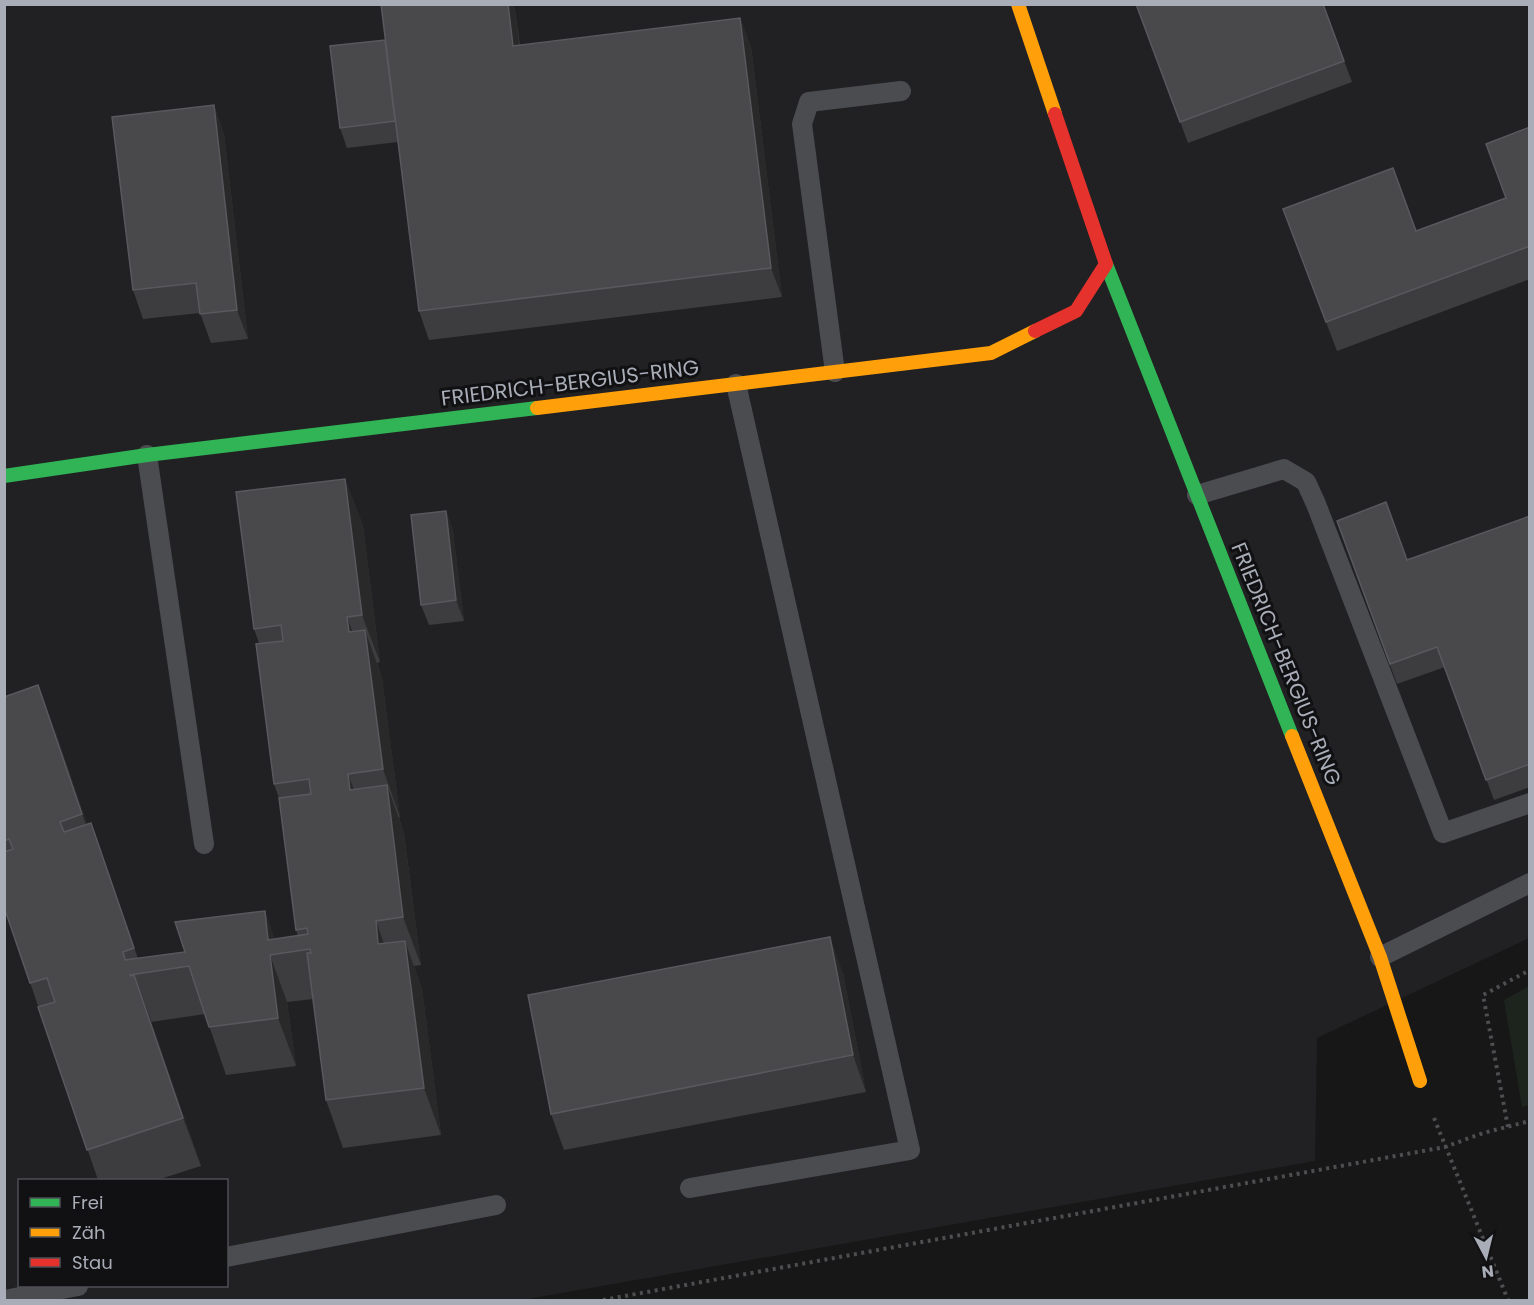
<svg xmlns="http://www.w3.org/2000/svg" width="1534" height="1305" viewBox="0 0 1534 1305" font-family="Poppins,sans-serif">
  <rect width="100%" height="100%" fill="#171717"/>
  <path fill="#212123" fill-rule="evenodd" d="M 5,5 L 1529,5 L 1529,938 L 1317,1038 L 1315,1161 L 522,1300 L 5,1300 ZM 20,1180 L 226,1180 L 226,1286 L 20,1286 Z"/>
  <path fill="#1d241e" d="M 1529,986 L 1529,1105 L 1522,1107 L 1504,1000 Z"/>
  <g fill="none" stroke-linecap="round" stroke-linejoin="round">
    <path stroke="#4d4e52" stroke-width="4" stroke-dasharray="3 4.5" stroke-linecap="butt" d="M 1434,1118 L 1508,1300
      M 1508,1127 L 1483,995 L 1530,970
      M 603,1300 L 1445,1147 L 1483,1133 L 1530,1121"/>
    <path stroke="#4b4c50" stroke-width="20" d="M 835,372 L 802,124 L 809,102 L 901,91
      M 147,455 L 204,844
      M 1197,495 L 1284,469 L 1306,482 L 1316,504 L 1443,833 L 1530,803
      M 1380,957 L 1530,883
      M 690,1188 L 910,1150 L 736,384
      M 226,1257 L 496,1205
      M 4,1300 L 78,1286"/>
    <path stroke="#30b455" stroke-width="14" d="M 1106,264 L 1292,736
      M 4,476 L 147,455 L 537,408"/>
    <path stroke="#ff9f0a" stroke-width="14" d="M 1018,4 L 1055,114
      M 537,408 L 991,353 L 1035,331
      M 1292,736 L 1380,957 L 1420,1081"/>
    <path stroke="#e5322d" stroke-width="14" d="M 1035,331 L 1076,311 L 1106,264 L 1055,114"/>
  </g>
  <path fill="#3d3d3f" d="M 381,4 L 513,4 L 515,10 L 520,45 L 740,18 L 751,47 L 782,297 L 429,340 L 419,311 L 398,142 L 347,148 L 340,128 L 385,40 Z
    M 1136,4 L 1323,4 L 1352,82 L 1188,143 Z
    M 214,105 L 224,134 L 248,339 L 211,343 L 200,313 L 143,319 L 133,290 Z
    M 1530,127 L 1530,279 L 1337,351 L 1294,238 L 1416,231 L 1506,198 Z
    M 345,479 L 363,526 L 380,662 L 377,663 L 382,678 L 400,817 L 399,818 L 404,833 L 421,965 L 414,966 L 422,989 L 441,1135 L 343,1148 L 326,1100 L 313,999 L 287,1002 L 296,1066 L 226,1075 L 205,1014 L 151,1022 L 201,1166 L 157,1180 L 98,1180 L 4,907 L 4,697 L 56,733 L 87,824 L 108,871 L 138,958 L 298,936 L 296,930 L 279,798 L 274,784 L 259,643 L 254,629 Z
    M 446,511 L 453,531 L 464,621 L 429,625 L 421,605 Z
    M 1530,516 L 1530,787 L 1494,800 L 1445,667 L 1397,684 L 1337,521 L 1407,560 Z
    M 843,973 L 866,1092 L 564,1150 L 551,1114 Z"/>
  <path fill="#29292a" d="M 508,4 L 513,4 L 515,10 L 523,75 L 513,46 Z
    M 740,18 L 751,47 L 782,297 L 771,268 Z
    M 214,105 L 224,134 L 248,339 L 237,310 Z
    M 345,479 L 363,526 L 380,662 L 362,615 Z
    M 446,511 L 453,531 L 464,621 L 456,600 Z
    M 347,617 L 365,665 L 349,632 Z
    M 365,630 L 382,678 L 400,817 L 383,769 Z
    M 38,685 L 56,733 L 100,862 L 82,814 Z
    M 348,774 L 366,822 L 350,790 Z
    M 387,785 L 404,833 L 421,965 L 403,917 Z
    M 91,823 L 108,871 L 143,973 L 134,948 Z
    M 265,911 L 280,953 L 268,940 Z
    M 376,921 L 393,969 L 378,944 Z
    M 830,937 L 843,973 L 866,1092 L 853,1055 Z
    M 405,941 L 422,989 L 441,1135 L 424,1088 Z
    M 270,955 L 287,1002 L 296,1066 L 278,1018 Z
    M 134,975 L 152,1023 L 201,1166 L 183,1118 Z"/>
  <path fill="#49494c" stroke="#58595d" stroke-width="1.5" d="M 381,4 L 508,4 L 513,46 L 740,18 L 771,268 L 419,311 Z
    M 1136,4 L 1323,4 L 1344,61 L 1180,122 Z
    M 385,40 L 395,121 L 340,128 L 330,46 Z
    M 214,105 L 237,310 L 200,314 L 196,283 L 133,290 L 112,117 Z
    M 1530,127 L 1530,246 L 1326,322 L 1283,209 L 1393,168 L 1416,231 L 1506,198 L 1486,144 Z
    M 345,479 L 362,615 L 347,617 L 349,632 L 365,630 L 383,769 L 348,774 L 350,790 L 387,785 L 403,917 L 376,921 L 378,944 L 405,941 L 424,1088 L 326,1100 L 307,953 L 311,953 L 310,949 L 270,955 L 278,1018 L 209,1027 L 189,966 L 130,975 L 131,976 L 134,975 L 183,1118 L 87,1150 L 38,1007 L 55,1002 L 47,978 L 30,983 L 4,907 L 4,852 L 13,849 L 9,839 L 4,841 L 4,697 L 38,685 L 82,814 L 60,822 L 64,832 L 91,823 L 134,948 L 123,952 L 125,960 L 185,952 L 175,922 L 265,911 L 268,940 L 308,934 L 307,928 L 296,930 L 279,798 L 311,794 L 309,779 L 274,784 L 256,644 L 283,641 L 281,625 L 254,629 L 236,492 Z
    M 1386,502 L 1407,560 L 1530,516 L 1530,764 L 1486,780 L 1437,647 L 1390,664 L 1337,521 Z
    M 446,511 L 456,600 L 421,605 L 411,515 Z
    M 830,937 L 853,1055 L 551,1114 L 528,995 Z"/>
  <g text-anchor="middle" stroke-width="6" stroke-linejoin="round" paint-order="stroke">
    <g font-size="21" fill="#a8adb8" stroke="#111113">
      <text transform="translate(570 383) rotate(-7)" y="7">FRIEDRICH-BERGIUS-RING</text>
      <text transform="translate(1286 664) rotate(68)" y="7">FRIEDRICH-BERGIUS-RING</text>
    </g>
  </g>
  <rect width="1534" height="1305" fill="none" stroke="#a8adb8" stroke-width="12"/>
  <rect x="18" y="1179" width="210" height="108" fill="#111113" stroke="#4d4f55" stroke-width="1.5"/>
  <rect x="30" y="1198" width="30" height="9" fill="#30b455" stroke="#4d4f55" stroke-width="1.5"/>
  <text x="72" y="1209" font-size="18" fill="#a8adb8">Frei</text>
  <rect x="30" y="1228" width="30" height="9" fill="#ff9f0a" stroke="#4d4f55" stroke-width="1.5"/>
  <text x="72" y="1239" font-size="18" fill="#a8adb8">Zäh</text>
  <rect x="30" y="1258" width="30" height="9" fill="#e5322d" stroke="#4d4f55" stroke-width="1.5"/>
  <text x="72" y="1269" font-size="18" fill="#a8adb8">Stau</text>
  <g transform="translate(1486 1257) rotate(173)" stroke="#111113" stroke-width="4.5" paint-order="stroke">
  <path d="M0-4.5L10 22L0 15L-10 22Z" fill="#a8adb8"/>
  <text y="-9" font-size="16" font-weight="bold" text-anchor="middle" fill="#a8adb8">N</text>
  </g>
</svg>
